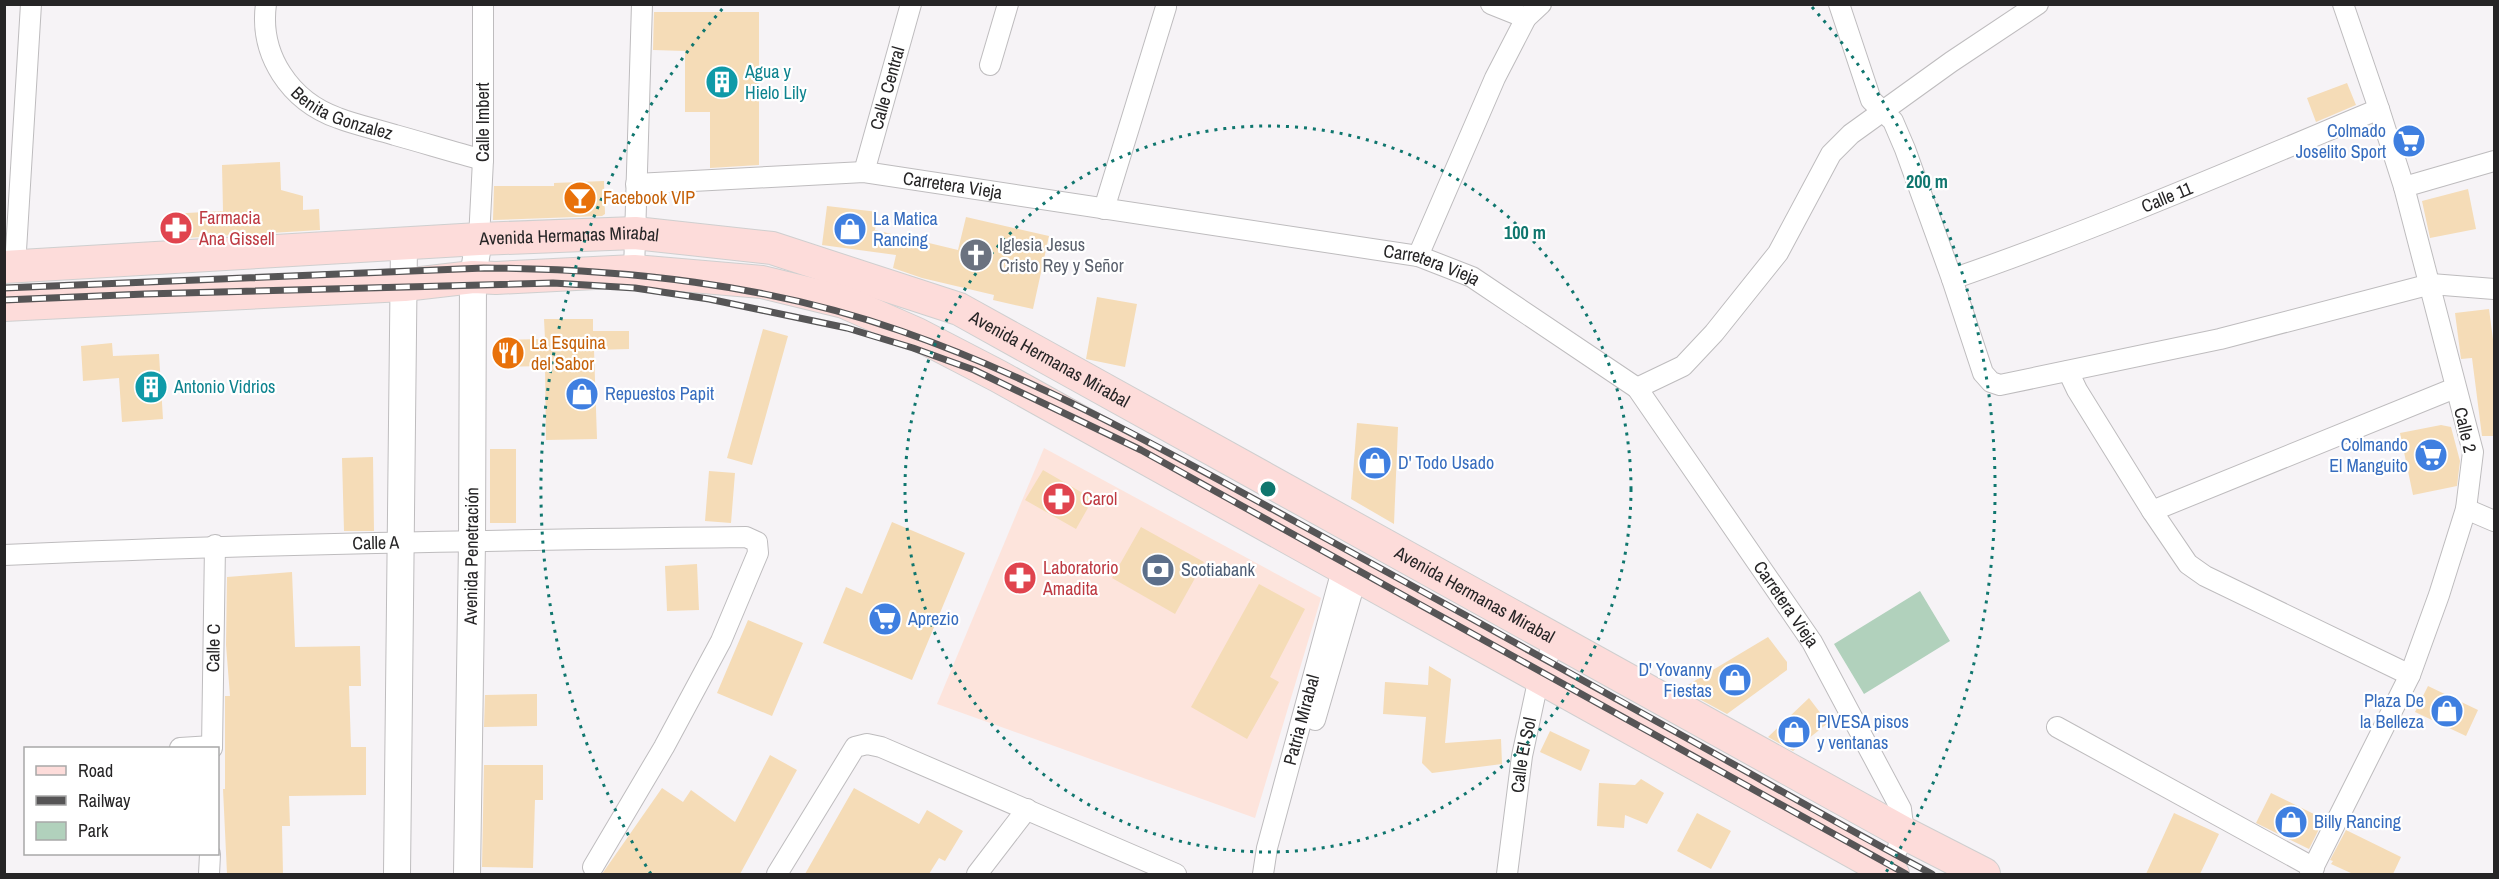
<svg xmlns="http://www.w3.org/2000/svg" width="2499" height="879" viewBox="0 0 2499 879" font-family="'Archivo Narrow',sans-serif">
  <rect width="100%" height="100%" fill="#f6f3f6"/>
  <path fill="#fde4dc" d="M 1044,448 L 1321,598 L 1255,818 L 937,704 Z"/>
  <path fill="#b1d1bc" d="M 1920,591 L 1950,641 L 1864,694 L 1834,644 Z"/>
  <path fill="#f5dcb7" d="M 654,12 L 759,12 L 759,165 L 710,168 L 710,112 L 685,112 L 685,51 L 653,50 Z
    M 2347,83 L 2356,105 L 2316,122 L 2307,98 Z
    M 280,162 L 281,190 L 303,196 L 303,210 L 319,209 L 320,230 L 169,239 L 169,214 L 223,211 L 222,165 Z
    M 604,181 L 605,214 L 602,216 L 493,220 L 494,186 L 554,186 L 554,183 Z
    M 2468,189 L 2476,229 L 2430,238 L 2422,201 Z
    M 827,206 L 878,212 L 875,230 L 958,250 L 966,217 L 1049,236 L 1033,309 L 993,300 L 994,295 L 922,278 L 893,268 L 896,255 L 822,245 Z
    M 1097,297 L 1137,304 L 1125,367 L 1086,359 Z
    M 2489,309 L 2494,347 L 2494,436 L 2482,436 L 2472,358 L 2461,359 L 2455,313 Z
    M 544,319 L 593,319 L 593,331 L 629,331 L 629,349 L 594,350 L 597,439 L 546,440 L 545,366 L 498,367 L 498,340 L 545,339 Z
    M 763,329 L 788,336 L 752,465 L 727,458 Z
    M 112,343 L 113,356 L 159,354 L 163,419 L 122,422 L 119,378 L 83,381 L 81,346 Z
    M 1357,423 L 1398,427 L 1394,524 L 1351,499 Z
    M 2441,425 L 2451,427 L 2460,461 L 2457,486 L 2413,495 L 2400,433 Z
    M 490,449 L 516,449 L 516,523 L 490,523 Z
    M 373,457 L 374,531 L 344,531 L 342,458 Z
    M 1043,470 L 1093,499 L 1076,529 L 1025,500 Z
    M 709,471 L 735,473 L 731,523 L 705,521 Z
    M 892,522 L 965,553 L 912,680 L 823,643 L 846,587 L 862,594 Z
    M 1141,527 L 1204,562 L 1175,614 L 1112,578 Z
    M 697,564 L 699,610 L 667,611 L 665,566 Z
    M 292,572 L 295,647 L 360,646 L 361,686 L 349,686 L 351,747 L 366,747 L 366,795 L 289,796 L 290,826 L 282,826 L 283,874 L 227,874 L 223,789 L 225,789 L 225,696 L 230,696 L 226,645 L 227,577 Z
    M 1259,584 L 1305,609 L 1270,677 L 1279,682 L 1247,739 L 1191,707 Z
    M 748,620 L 803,643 L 772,716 L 717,693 Z
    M 1768,637 L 1787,662 L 1787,670 L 1727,714 L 1681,689 Z
    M 1429,666 L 1451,679 L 1445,743 L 1501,739 L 1502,764 L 1432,773 L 1422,763 L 1426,717 L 1383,714 L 1385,682 L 1428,685 Z
    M 2428,686 L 2478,710 L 2466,736 L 2415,712 Z
    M 537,694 L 537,726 L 484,727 L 485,695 Z
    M 1809,698 L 1828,723 L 1793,751 L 1768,737 Z
    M 1550,731 L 1590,750 L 1581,771 L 1540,752 Z
    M 770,755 L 797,770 L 740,874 L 602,874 L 662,788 L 683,802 L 691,790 L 735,822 Z
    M 484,765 L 543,765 L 543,800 L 535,800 L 533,868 L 482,867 Z
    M 1641,779 L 1664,793 L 1647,824 L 1625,815 L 1624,828 L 1597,826 L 1599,783 L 1635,785 Z
    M 854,788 L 919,824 L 927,810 L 963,831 L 945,861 L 939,858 L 929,874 L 805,874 Z
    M 2271,793 L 2324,819 L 2309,849 L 2256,823 Z
    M 1697,813 L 1731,831 L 1711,869 L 1677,851 Z
    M 2174,813 L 2219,834 L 2200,874 L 2146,874 Z
    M 2346,830 L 2401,857 L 2393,874 L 2353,874 L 2331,864 L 2333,861 L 2330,860 Z"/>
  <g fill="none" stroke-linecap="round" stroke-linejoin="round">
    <defs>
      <g id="minor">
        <path id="s1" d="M 266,4 C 259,55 290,101 338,118 C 356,125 376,129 395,135 C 424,143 453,152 483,160"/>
        <path d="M 1491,4 L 1526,18"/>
        <path d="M 1839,4 L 1871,100 L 1893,121 L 1905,149 L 1952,279 L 1983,373 L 1991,382 L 2000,385 L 2220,339 L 2431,284 L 2494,289"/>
        <path d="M 990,65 L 1008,4"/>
        <path id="s2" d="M 864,172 L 911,4"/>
        <path id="s3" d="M 636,184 L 864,172 L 1418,256 L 1472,277 L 1637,388 L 1812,642 L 1901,809 L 1904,833 L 1887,874"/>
        <path d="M 2404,187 L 2494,161"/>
        <path d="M 1104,209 L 1166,7"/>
        <path id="s4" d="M 479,239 L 483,160 L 483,4"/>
        <path d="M 1418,256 L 1495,78 L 1526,18 L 1541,4"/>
        <path d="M 15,267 L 31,4"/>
        <path d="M 634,271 L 642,4"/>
        <path id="s5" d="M 1952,279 C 2097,229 2238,168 2379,109"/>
        <path d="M 2068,371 L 2077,390 L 2152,511 L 2188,564 L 2205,576 L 2410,675"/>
        <path d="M 1637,388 L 1683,366 L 1714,333 L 1778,253 L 1831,154 L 1851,134 L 1951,62 L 2038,4"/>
        <path d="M 2466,509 L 2494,521"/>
        <path d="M 2152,511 L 2455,388"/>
        <path id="s6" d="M 4,555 C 252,544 499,540 746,537 L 757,542 L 758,553 L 721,641 L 664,747 L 593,867"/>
        <path d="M 1315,720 L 1357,575"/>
        <path d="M 2057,727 L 2314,868"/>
        <path d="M 180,748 L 212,746"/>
        <path id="s7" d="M 212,748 L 215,545"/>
        <path d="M 209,874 L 210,854"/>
        <path d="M 777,874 L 855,747 L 867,744 L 881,747 L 1176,874"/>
        <path d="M 977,874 L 1027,809"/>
        <path id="s8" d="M 1263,874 L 1267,848 L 1343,566"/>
        <path id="s9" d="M 1507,874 L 1522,756 L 1539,677 L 1556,639"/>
        <path d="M 2310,874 L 2410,675 L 2439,595 L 2466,509 L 2473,452 L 2404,187 L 2379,109 L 2343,4"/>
      </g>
      <g id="tertiary">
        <path d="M 397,874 L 404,243"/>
        <path id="s10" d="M 467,874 L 472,541 L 473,277 L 479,239"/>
      </g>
      <g id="primary">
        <path id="s11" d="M 4,267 L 479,239 L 635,233 L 772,248 L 959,309 L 1904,833 L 1984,874"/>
        <path d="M 4,305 L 404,285 L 473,277 L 496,278 L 634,271 L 762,282 L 844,302 L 917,334 L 998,376 L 1893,874"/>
      </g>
    </defs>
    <use href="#minor" stroke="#bebcbe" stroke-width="22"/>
    <use href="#tertiary" stroke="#bebcbe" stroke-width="28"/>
    <use href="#primary" stroke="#cfcfcf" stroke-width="34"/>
    <use href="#minor" stroke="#fff" stroke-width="20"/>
    <use href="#tertiary" stroke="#fff" stroke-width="26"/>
    <use href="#primary" stroke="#fddcda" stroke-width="32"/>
    <defs>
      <path id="rail" d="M 4,288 L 484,268 C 624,269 767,284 901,331 C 1039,379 1168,452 1296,522 C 1431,596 1567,671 1701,746 C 1778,789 1854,833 1932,874
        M 4,300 L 145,294 L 553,283 L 635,288 L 709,299 L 847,328 L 913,348 L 974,370 L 1141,450 L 1906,874"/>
    </defs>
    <use href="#rail" stroke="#565556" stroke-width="7"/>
    <use href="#rail" stroke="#fff" stroke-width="4.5" stroke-dasharray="14" stroke-linecap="butt"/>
  </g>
  <g fill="none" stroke="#0f766e" stroke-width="3" stroke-dasharray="3 6">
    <circle cx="1268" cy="489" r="363"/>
    <path d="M651 874A727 727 0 0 1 724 7M1812 7A727 727 0 0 1 1885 874"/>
  </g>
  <defs>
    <symbol id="building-disc" viewBox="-11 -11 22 22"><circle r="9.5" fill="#0f9aa8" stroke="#fff"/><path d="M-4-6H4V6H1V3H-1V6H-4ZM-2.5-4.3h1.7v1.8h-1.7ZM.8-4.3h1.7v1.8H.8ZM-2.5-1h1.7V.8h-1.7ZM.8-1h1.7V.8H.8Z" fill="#fff"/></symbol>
    <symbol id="supermarket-disc" viewBox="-11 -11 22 22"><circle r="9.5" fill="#3f7fe0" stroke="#fff"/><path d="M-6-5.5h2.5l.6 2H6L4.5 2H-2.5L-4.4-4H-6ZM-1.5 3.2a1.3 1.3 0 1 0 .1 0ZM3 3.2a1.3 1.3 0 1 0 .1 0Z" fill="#fff"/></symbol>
    <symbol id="bar-disc" viewBox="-11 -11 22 22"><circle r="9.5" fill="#e8710a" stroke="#fff"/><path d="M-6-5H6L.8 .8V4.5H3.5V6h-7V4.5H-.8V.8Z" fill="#fff"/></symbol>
    <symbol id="pharmacy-disc" viewBox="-11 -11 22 22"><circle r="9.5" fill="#e0444e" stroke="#fff"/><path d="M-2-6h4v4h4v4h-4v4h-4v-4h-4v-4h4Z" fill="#fff"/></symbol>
    <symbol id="shop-disc" viewBox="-11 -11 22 22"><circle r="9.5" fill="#3f7fe0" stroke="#fff"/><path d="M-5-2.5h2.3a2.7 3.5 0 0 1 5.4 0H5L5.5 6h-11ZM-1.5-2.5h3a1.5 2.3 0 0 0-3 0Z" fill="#fff"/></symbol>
    <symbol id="church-disc" viewBox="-11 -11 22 22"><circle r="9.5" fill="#6b7280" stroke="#fff"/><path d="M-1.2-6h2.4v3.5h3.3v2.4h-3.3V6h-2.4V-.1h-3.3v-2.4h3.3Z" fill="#fff"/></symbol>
    <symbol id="restaurant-disc" viewBox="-11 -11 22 22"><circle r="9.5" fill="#e8710a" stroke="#fff"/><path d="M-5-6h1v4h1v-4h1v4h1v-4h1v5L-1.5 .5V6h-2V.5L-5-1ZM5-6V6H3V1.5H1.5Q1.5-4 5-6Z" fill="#fff"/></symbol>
    <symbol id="bank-disc" viewBox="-11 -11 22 22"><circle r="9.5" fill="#5c6f8a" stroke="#fff"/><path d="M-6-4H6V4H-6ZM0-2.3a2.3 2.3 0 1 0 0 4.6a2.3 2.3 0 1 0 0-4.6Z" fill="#fff"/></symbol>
  </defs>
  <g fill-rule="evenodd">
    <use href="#building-disc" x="703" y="63" width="38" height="38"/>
    <use href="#supermarket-disc" x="2390" y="122" width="38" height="38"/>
    <use href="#bar-disc" x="561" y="179" width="38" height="38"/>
    <use href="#pharmacy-disc" x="157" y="209" width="38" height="38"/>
    <use href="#shop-disc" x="831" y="210" width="38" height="38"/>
    <use href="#church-disc" x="957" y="236" width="38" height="38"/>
    <use href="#restaurant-disc" x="489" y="334" width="38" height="38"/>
    <use href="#building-disc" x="132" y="368" width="38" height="38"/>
    <use href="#shop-disc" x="563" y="375" width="38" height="38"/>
    <use href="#supermarket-disc" x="2412" y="436" width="38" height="38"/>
    <use href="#shop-disc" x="1356" y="444" width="38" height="38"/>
    <use href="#pharmacy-disc" x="1040" y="480" width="38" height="38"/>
    <use href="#bank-disc" x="1139" y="551" width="38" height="38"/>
    <use href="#pharmacy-disc" x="1001" y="559" width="38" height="38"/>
    <use href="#supermarket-disc" x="866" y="600" width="38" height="38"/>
    <use href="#shop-disc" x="1716" y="661" width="38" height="38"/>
    <use href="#shop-disc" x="2428" y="692" width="38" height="38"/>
    <use href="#shop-disc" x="1775" y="713" width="38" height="38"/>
    <use href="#shop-disc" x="2272" y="803" width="38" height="38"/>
  </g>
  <g text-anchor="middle" stroke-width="4.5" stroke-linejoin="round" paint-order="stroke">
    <g font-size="18" fill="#0d838f" stroke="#fff" text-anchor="start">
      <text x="745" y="78">Agua y<tspan x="745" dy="21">Hielo Lily</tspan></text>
      <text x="174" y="393">Antonio Vidrios</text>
    </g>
    <g font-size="18" fill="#262526" stroke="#fff">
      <text dy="6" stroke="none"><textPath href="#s2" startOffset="87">Calle Central</textPath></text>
      <text dy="6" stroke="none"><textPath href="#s1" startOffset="148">Benita Gonzalez</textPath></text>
      <text dy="6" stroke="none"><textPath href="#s4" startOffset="117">Calle Imbert</textPath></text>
      <text dy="6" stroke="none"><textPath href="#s3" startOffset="318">Carretera Vieja</textPath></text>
      <text dy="6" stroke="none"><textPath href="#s5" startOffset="230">Calle 11</textPath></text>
      <text dy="6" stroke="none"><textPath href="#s11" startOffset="566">Avenida Hermanas Mirabal</textPath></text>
      <text dy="6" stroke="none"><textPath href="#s3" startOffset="804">Carretera Vieja</textPath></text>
      <text dy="6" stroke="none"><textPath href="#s11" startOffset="1070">Avenida Hermanas Mirabal</textPath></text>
      <text transform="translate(2465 430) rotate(77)" y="6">Calle 2</text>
      <text dy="6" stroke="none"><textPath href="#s6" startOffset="372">Calle A</textPath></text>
      <text dy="6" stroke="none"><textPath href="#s10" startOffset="318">Avenida Penetración</textPath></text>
      <text dy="6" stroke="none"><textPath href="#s11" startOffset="1556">Avenida Hermanas Mirabal</textPath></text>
      <text dy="6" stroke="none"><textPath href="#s3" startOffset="1308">Carretera Vieja</textPath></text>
      <text dy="6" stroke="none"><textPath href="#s7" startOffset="100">Calle C</textPath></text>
      <text dy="6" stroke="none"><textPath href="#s8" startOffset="159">Patria Mirabal</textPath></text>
      <text dy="6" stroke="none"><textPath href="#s9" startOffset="120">Calle El Sol</textPath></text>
    </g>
    <g font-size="18" fill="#366cbe" stroke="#fff" text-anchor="start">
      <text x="2386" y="137" text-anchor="end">Colmado<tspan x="2386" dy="21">Joselito Sport</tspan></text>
      <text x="873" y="225">La Matica<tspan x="873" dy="21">Rancing</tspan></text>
      <text x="605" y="400">Repuestos Papit</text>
      <text x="2408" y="451" text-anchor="end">Colmando<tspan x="2408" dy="21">El Manguito</tspan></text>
      <text x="1398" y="469">D' Todo Usado</text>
      <text x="908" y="625">Aprezio</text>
      <text x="1712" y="676" text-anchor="end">D' Yovanny<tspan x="1712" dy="21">Fiestas</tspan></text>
      <text x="2424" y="707" text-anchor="end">Plaza De<tspan x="2424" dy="21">la Belleza</tspan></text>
      <text x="1817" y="728">PIVESA pisos<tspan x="1817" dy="21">y ventanas</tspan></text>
      <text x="2314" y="828">Billy Rancing</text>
    </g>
    <g font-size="18" fill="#c56008" stroke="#fff" text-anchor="start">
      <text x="603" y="204">Facebook VIP</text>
      <text x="531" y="349">La Esquina<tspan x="531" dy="21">del Sabor</tspan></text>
    </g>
    <g font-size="18" fill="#be3a42" stroke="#fff" text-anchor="start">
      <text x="199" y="224">Farmacia<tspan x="199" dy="21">Ana Gissell</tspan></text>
      <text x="1082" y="505">Carol</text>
      <text x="1043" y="574">Laboratorio<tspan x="1043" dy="21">Amadita</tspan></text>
    </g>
    <g font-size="18" fill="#5b616d" stroke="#fff" text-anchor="start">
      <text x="999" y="251">Iglesia Jesus<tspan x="999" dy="21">Cristo Rey y Señor</tspan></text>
    </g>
    <g font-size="18" fill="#4e5e75" stroke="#fff" text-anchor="start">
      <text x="1181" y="576">Scotiabank</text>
    </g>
  </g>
  <circle cx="1268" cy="489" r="9" fill="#0f766e" stroke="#fff" stroke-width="3"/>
  <g font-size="18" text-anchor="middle" font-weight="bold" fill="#0f766e" stroke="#fff" stroke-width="4.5" stroke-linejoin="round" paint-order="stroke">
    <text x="1927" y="188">200 m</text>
    <text x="1525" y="239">100 m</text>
  </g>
  <rect width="2499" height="879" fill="none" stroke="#262526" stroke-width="12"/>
  <rect x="24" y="747" width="195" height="108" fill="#ffffff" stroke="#a8a8a8" stroke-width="1.5"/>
  <rect x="36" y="766" width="30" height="9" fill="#fddcda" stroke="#a8a8a8" stroke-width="1.5"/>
  <text x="78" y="777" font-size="18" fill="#262526">Road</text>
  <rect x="36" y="796" width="30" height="9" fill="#565556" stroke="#a8a8a8" stroke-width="1.5"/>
  <text x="78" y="807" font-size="18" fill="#262526">Railway</text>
  <rect x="36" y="822" width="30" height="18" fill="#b1d1bc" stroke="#a8a8a8" stroke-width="1.5"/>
  <text x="78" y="837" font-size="18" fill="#262526">Park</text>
</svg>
